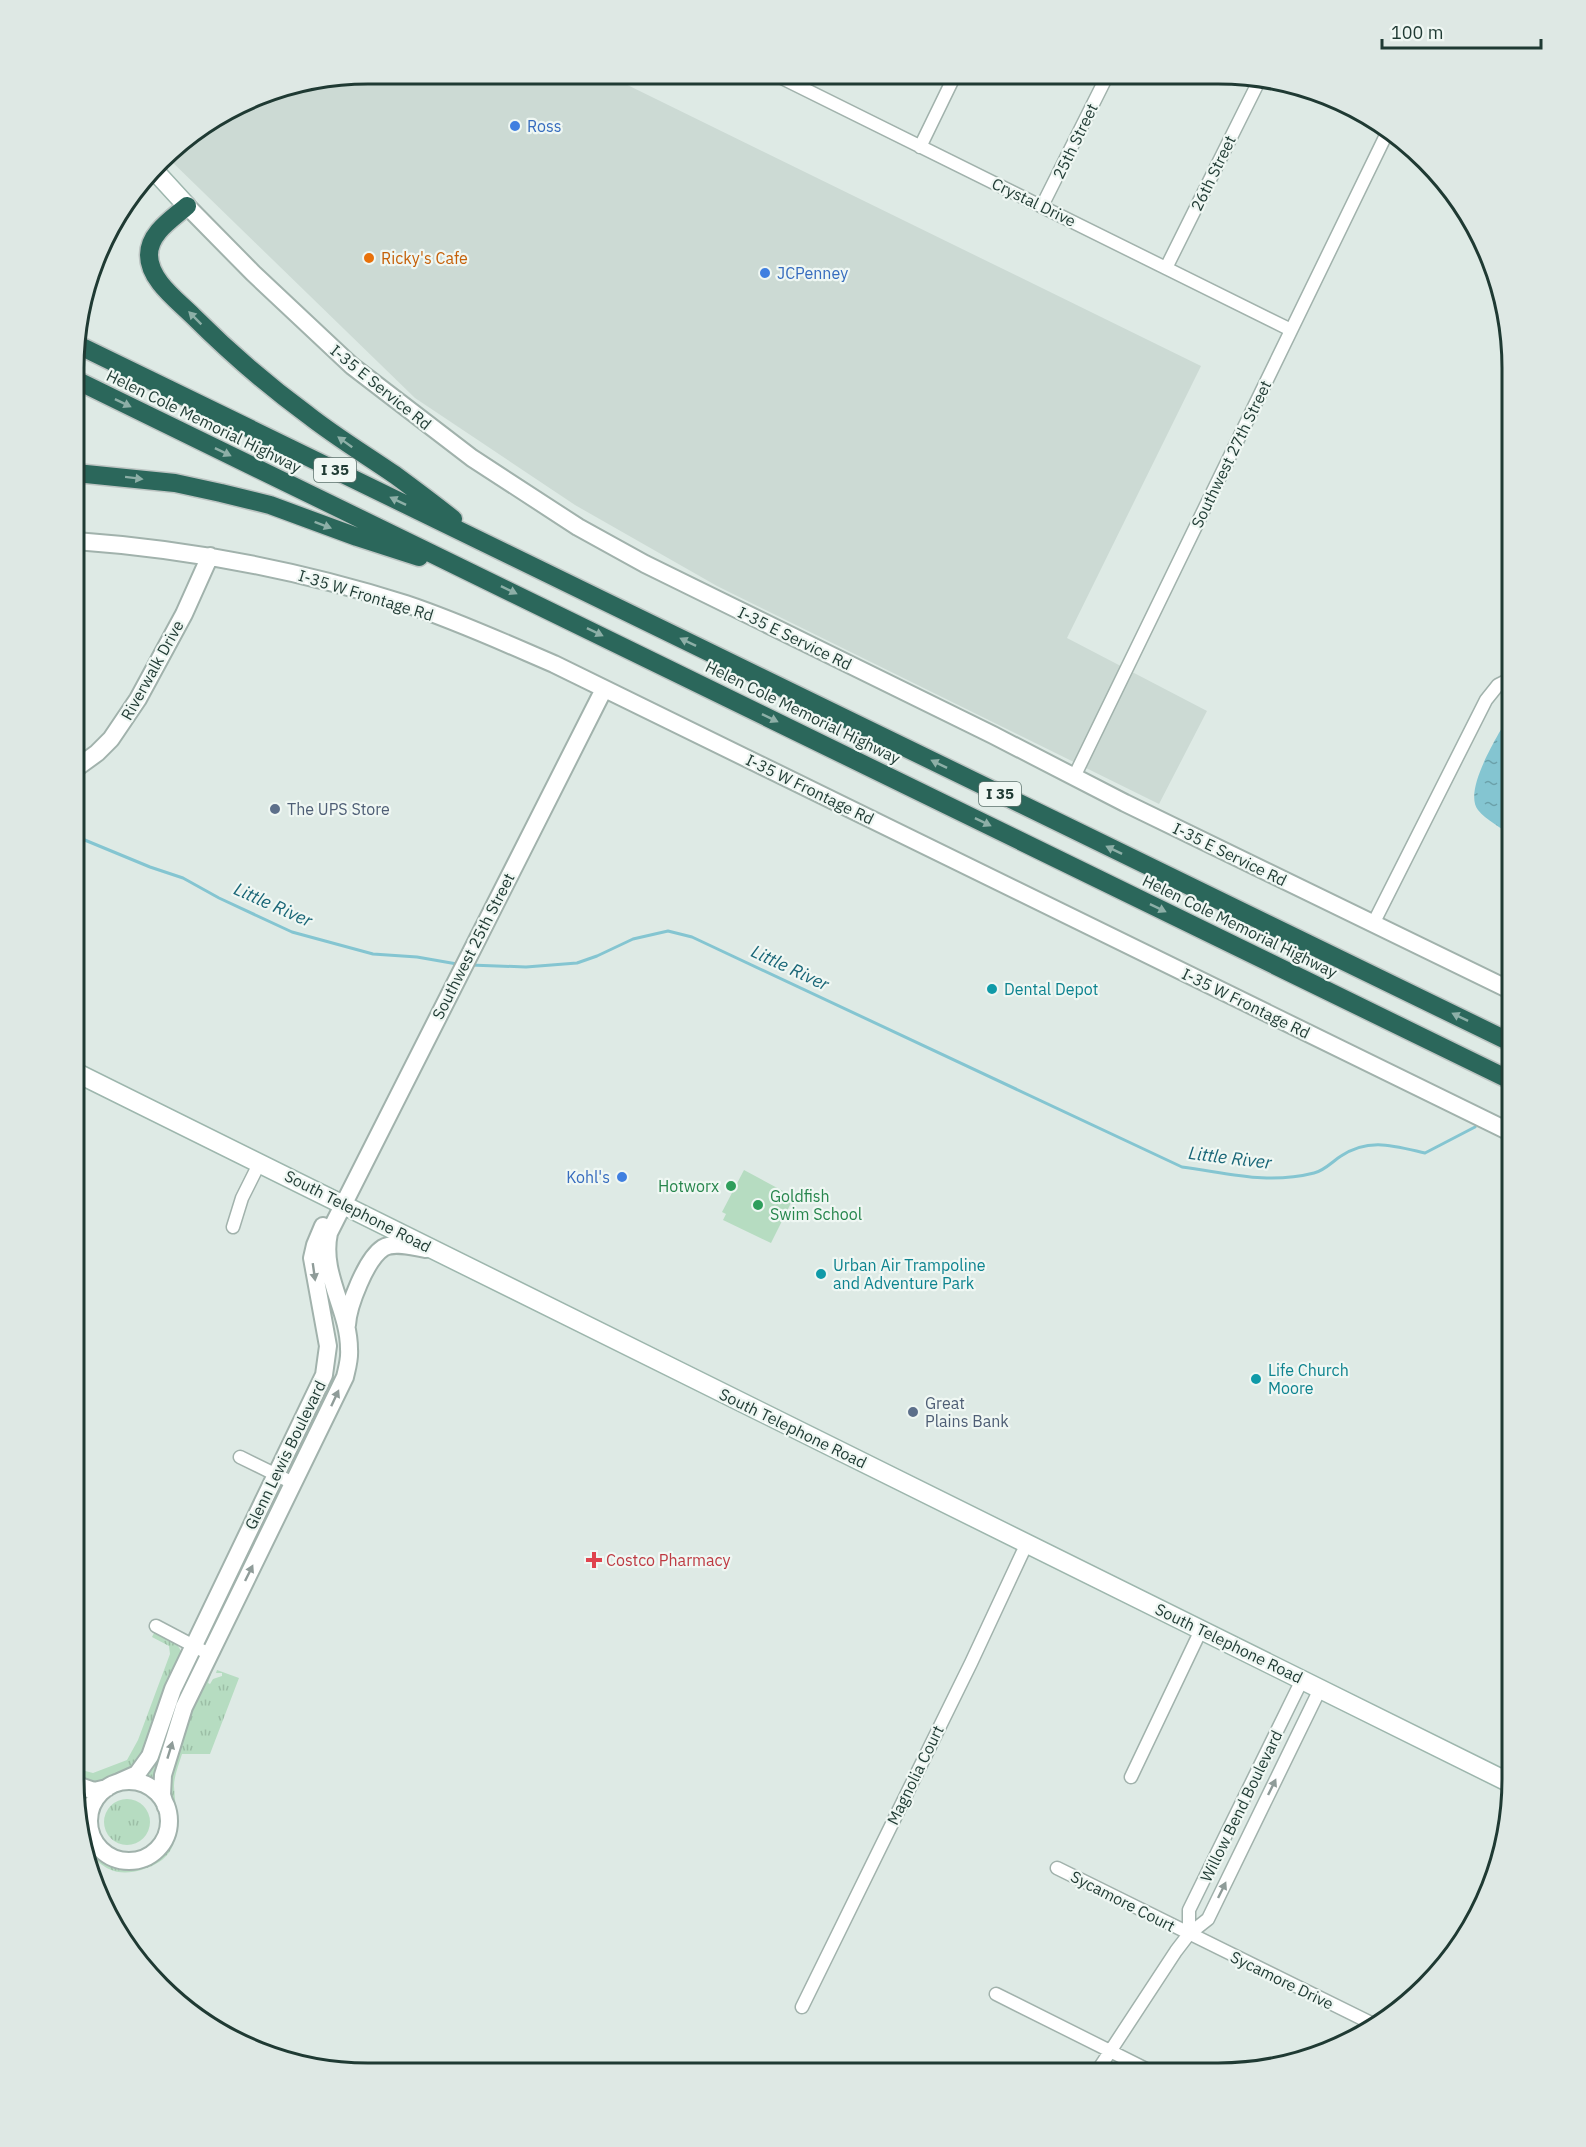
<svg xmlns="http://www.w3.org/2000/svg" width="1586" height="2147" viewBox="0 0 1586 2147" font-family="'IBM Plex Sans',sans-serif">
  <defs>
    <pattern id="grass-tufts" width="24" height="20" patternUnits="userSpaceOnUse" patternTransform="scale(1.5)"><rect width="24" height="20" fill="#b6dcc1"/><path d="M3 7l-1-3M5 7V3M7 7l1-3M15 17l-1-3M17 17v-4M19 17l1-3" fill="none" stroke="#9cbea6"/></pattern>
    <pattern id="water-ripples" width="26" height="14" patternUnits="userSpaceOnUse" patternTransform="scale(1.5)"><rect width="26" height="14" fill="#84c5d1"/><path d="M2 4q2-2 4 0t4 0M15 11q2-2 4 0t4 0" fill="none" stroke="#6ba1aa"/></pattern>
  </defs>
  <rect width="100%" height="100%" fill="#deeae5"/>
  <path fill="#ccdad4" d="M 368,74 L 605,74 L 1201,366 L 1067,638 L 1207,711 L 1159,804 L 717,586 L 575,505 L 415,398 L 166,156 L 174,146 L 273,89 Z"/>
  <path fill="url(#grass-tufts)" d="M 155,1631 C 166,1638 180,1642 182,1655 C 173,1678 149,1753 134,1767 C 115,1785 97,1785 74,1779 L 74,1768 L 93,1773 L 127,1760 L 138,1740 L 170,1654 L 169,1646 L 152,1637 Z
    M 217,1670 L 239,1678 L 210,1754 L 182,1754 C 179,1764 174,1776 174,1786 C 176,1822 187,1857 141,1870 C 132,1873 118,1874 109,1869 C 101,1865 86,1853 82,1844 C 79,1838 80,1828 79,1821 C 87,1831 87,1844 97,1853 C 123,1877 163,1867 171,1830 C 174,1816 164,1803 166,1790 C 167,1781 171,1772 173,1763 C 177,1749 181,1734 185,1719 C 190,1704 199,1688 206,1673 L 211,1674 L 208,1683 L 210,1684 L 213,1679 L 222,1676 L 222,1673 L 216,1673 Z
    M 152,1760 L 161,1763 L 152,1783 L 143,1781 L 143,1779 Z
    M104 1822a23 23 0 1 1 46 0a23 23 0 1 1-46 0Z"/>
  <path fill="#b6dcc1" d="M 744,1170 L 794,1197 L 771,1243 L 723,1220 L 726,1214 L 722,1212 Z"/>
  <path fill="url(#water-ripples)" d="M 1512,711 L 1512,836 C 1502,828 1486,820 1478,810 C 1462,790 1501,730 1512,711 Z"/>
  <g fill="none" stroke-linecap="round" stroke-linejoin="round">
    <path stroke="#84c5d1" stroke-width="3" d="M 75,836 L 150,867 L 183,878 L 219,898 L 292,932 L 373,954 L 417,957 L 457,964
      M 470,965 L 526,967 L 577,963 L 597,956 L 633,939 L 668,931 L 692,937 L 1182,1167 C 1228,1173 1267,1185 1314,1173 C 1324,1171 1333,1161 1341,1156 C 1369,1137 1395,1146 1425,1153 L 1475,1127"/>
    <defs>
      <path id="minor" d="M 776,75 L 1291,330
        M 920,147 L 955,75
        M 1042,206 L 1107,76
        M 1166,268 L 1260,79
        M 1074,777 L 1388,131
        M 1373,924 L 1486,700 L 1498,685 L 1512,678
        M 233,1227 L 242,1198 L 260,1162
        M 240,1457 L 293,1483
        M 156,1626 L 209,1654
        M 1131,1777 L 1201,1630
        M 1057,1868 L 1375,2025
        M 1189,1934 L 1189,1910 L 1302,1680
        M 996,1994 L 1154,2073
        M 802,2007 L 971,1663 L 1027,1543
        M 1096,2073 L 1176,1951 L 1189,1934 L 1208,1919 L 1320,1689"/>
      <path id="tertiary" d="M 187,206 L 253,273 L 352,366 L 472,458 L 578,527 L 645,564 L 993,735 L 1125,803 L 1512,991
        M 76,541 C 188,549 299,570 406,604 C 457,621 505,643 554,664 L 1512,1133
        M 75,769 L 97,753 L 111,739 L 138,699 L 184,614 L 210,556
        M 347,1325 C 348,1306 366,1259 383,1248 C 394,1241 413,1247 426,1249
        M89 1821a40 40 0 1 1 80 0a40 40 0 1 1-80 0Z
        M 119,1782 L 137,1774 L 150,1756 L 173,1689 L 324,1375 L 328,1346 L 312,1258 L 315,1245 L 323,1226
        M 74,1784 L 94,1791 L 107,1788
        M 166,1807 L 162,1795 L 163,1775 L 184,1707 L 345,1377 C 347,1368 350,1359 349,1349 C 349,1309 320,1274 329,1233 L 604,689"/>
      <path id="secondary" d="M 154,170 L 187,206
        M 75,1072 L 1512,1784"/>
      <path id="motorway" d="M 187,206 C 172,219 149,233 149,255 C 149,280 177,300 193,316 C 229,352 267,385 308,415 C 336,437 366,455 395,475 C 414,489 434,504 453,519
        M 76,344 L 1512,1043
        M 76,380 L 1512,1081
        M 76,473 L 175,483 L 221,493 L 270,505 L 357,537 L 419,557"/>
    </defs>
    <use href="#minor" stroke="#a1b2ac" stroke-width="15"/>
    <use href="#tertiary" stroke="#a1b2ac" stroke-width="20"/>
    <use href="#secondary" stroke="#9db6ad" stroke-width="21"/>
    <use href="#motorway" stroke="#bcc4c2" stroke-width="21"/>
    <use href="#minor" stroke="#fff" stroke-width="12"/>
    <use href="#tertiary" stroke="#fff" stroke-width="16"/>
    <use href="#secondary" stroke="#fff" stroke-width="18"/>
    <use href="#motorway" stroke="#2b675b" stroke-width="18"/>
  </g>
  <defs><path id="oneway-solid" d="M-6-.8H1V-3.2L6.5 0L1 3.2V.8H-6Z" transform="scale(1.5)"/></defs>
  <g fill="#8dafa7">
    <use href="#oneway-solid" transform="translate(195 318) rotate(-135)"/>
    <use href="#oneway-solid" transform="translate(123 403) rotate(26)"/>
    <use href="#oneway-solid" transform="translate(345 442) rotate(-144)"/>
    <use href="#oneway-solid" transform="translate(223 452) rotate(26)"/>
    <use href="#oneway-solid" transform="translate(134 478) rotate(7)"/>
    <use href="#oneway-solid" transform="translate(398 501) rotate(-154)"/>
    <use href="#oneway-solid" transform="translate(323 525) rotate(21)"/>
    <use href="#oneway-solid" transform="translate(509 590) rotate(26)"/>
    <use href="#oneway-solid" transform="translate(595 632) rotate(26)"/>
    <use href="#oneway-solid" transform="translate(688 642) rotate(-154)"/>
    <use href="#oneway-solid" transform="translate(770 718) rotate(26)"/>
    <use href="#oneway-solid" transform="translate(939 764) rotate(-154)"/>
    <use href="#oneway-solid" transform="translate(983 822) rotate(26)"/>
    <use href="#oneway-solid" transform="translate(1114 850) rotate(-154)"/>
    <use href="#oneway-solid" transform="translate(1158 908) rotate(26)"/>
    <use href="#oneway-solid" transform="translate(1460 1017) rotate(-154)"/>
  </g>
  <g fill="#8f9c99">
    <use href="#oneway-solid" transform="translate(314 1272) rotate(82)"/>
    <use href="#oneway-solid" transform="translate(335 1398) rotate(-65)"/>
    <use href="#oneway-solid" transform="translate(249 1573) rotate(-64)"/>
    <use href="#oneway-solid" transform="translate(170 1750) rotate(-73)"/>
    <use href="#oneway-solid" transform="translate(1272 1787) rotate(-64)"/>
    <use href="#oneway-solid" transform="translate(1222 1890) rotate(-64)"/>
  </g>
  <g fill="#3f7fe0" stroke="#eff7f3" stroke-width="2">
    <circle cx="515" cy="126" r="6"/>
    <circle cx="765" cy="273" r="6"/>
    <circle cx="622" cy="1177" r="6"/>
  </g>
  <circle fill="#e8710a" stroke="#eff7f3" stroke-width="2" cx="369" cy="258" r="6"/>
  <g fill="#5c6f8a" stroke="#eff7f3" stroke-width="2">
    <circle cx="275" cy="809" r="6"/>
    <circle cx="913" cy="1412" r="6"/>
  </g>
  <g fill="#0f9aa8" stroke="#eff7f3" stroke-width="2">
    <circle cx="992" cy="989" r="6"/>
    <circle cx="821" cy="1274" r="6"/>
    <circle cx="1256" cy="1379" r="6"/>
  </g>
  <g fill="#2e9e5b" stroke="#eff7f3" stroke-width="2">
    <circle cx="731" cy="1186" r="6"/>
    <circle cx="758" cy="1205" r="6"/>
  </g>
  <path fill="#e0444e" stroke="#eff7f3" stroke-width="2" d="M591 1551h6v6h6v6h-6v6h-6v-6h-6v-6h6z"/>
  <g text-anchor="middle" stroke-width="4.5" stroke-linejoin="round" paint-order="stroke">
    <g fill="#eff7f3" stroke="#5d736d" stroke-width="1.5">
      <rect x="314" y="458" width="42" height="24" rx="4.5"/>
      <rect x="979" y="782" width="42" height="24" rx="4.5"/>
    </g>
    <g font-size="15" font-weight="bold" fill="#1f3a33">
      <text x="335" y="475">I 35</text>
      <text x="1000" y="799">I 35</text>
    </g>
    <g font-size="16" fill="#366cbe" stroke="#eff7f3" text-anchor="start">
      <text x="527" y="132">Ross</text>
      <text x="777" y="279">JCPenney</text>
      <text x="610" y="1183" text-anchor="end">Kohl's</text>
    </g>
    <g font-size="16" fill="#1f3a33" stroke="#eff7f3">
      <text transform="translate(1075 141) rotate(-64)" y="6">25th Street</text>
      <text transform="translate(1213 173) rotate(-64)" y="6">26th Street</text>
      <text transform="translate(1034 202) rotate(26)" y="6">Crystal Drive</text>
      <text transform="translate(381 387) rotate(39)" y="6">I-35 E Service Rd</text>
      <text transform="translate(204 421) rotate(26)" y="6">Helen Cole Memorial Highway</text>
      <text transform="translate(1231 454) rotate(-64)" y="6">Southwest 27th Street</text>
      <text transform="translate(366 595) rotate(17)" y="6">I-35 W Frontage Rd</text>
      <text transform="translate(795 638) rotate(26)" y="6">I-35 E Service Rd</text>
      <text transform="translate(152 670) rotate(-61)" y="6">Riverwalk Drive</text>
      <text transform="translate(803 712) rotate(26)" y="6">Helen Cole Memorial Highway</text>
      <text transform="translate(810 789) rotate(26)" y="6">I-35 W Frontage Rd</text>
      <text transform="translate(1230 854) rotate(26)" y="6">I-35 E Service Rd</text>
      <text transform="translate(1240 926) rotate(26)" y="6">Helen Cole Memorial Highway</text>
      <text transform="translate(473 946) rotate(-63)" y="6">Southwest 25th Street</text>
      <text transform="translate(1246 1003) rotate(26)" y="6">I-35 W Frontage Rd</text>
      <text transform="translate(358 1211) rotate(27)" y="6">South Telephone Road</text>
      <text transform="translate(793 1428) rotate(26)" y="6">South Telephone Road</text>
      <text transform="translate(285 1455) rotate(-64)" y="6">Glenn Lewis Boulevard</text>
      <text transform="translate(1229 1643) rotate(26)" y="6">South Telephone Road</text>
      <text transform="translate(915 1775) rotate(-64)" y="6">Magnolia Court</text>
      <text transform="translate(1241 1806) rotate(-64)" y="6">Willow Bend Boulevard</text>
      <text transform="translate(1123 1901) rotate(27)" y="6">Sycamore Court</text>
      <text transform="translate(1282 1980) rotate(26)" y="6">Sycamore Drive</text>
    </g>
    <g font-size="16" fill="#c56008" stroke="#eff7f3" text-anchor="start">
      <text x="381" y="264">Ricky's Cafe</text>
    </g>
    <g font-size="16" fill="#4e5e75" stroke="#eff7f3" text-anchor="start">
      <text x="287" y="815">The UPS Store</text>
      <text x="925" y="1409">Great<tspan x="925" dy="18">Plains Bank</tspan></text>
    </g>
    <g font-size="16" fill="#0d838f" stroke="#eff7f3" text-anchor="start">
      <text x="1004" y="995">Dental Depot</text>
      <text x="833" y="1271">Urban Air Trampoline<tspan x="833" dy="18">and Adventure Park</tspan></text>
      <text x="1268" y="1376">Life Church<tspan x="1268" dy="18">Moore</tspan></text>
    </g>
    <g font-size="16" fill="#27864d" stroke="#eff7f3" text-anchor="end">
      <text x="719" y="1192">Hotworx</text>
      <text x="770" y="1202" text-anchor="start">Goldfish<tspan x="770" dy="18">Swim School</tspan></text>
    </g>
    <g font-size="16" fill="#be3a42" stroke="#eff7f3" text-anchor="start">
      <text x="606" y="1566">Costco Pharmacy</text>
    </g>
    <g font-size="18" font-style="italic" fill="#196677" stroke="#eff7f3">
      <text transform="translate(273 905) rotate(24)" y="6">Little River</text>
      <text transform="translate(790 968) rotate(25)" y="6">Little River</text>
      <text transform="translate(1230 1158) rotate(7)" y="6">Little River</text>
    </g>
  </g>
  <path d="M0 0H1586V2147H0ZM368 84H1218A284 284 0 0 1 1502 368V1779A284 284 0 0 1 1218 2063H368A284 284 0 0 1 84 1779V368A284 284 0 0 1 368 84Z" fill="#dee8e4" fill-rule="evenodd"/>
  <path fill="none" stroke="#1f3a33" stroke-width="3" d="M368 84H1218A284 284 0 0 1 1502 368V1779A284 284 0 0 1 1218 2063H368A284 284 0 0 1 84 1779V368A284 284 0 0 1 368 84Z"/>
  <path d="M1382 39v9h159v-9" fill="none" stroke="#1f3a33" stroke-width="3"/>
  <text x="1391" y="39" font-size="18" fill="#1f3a33" stroke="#eff7f3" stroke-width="4.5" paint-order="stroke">100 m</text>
</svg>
